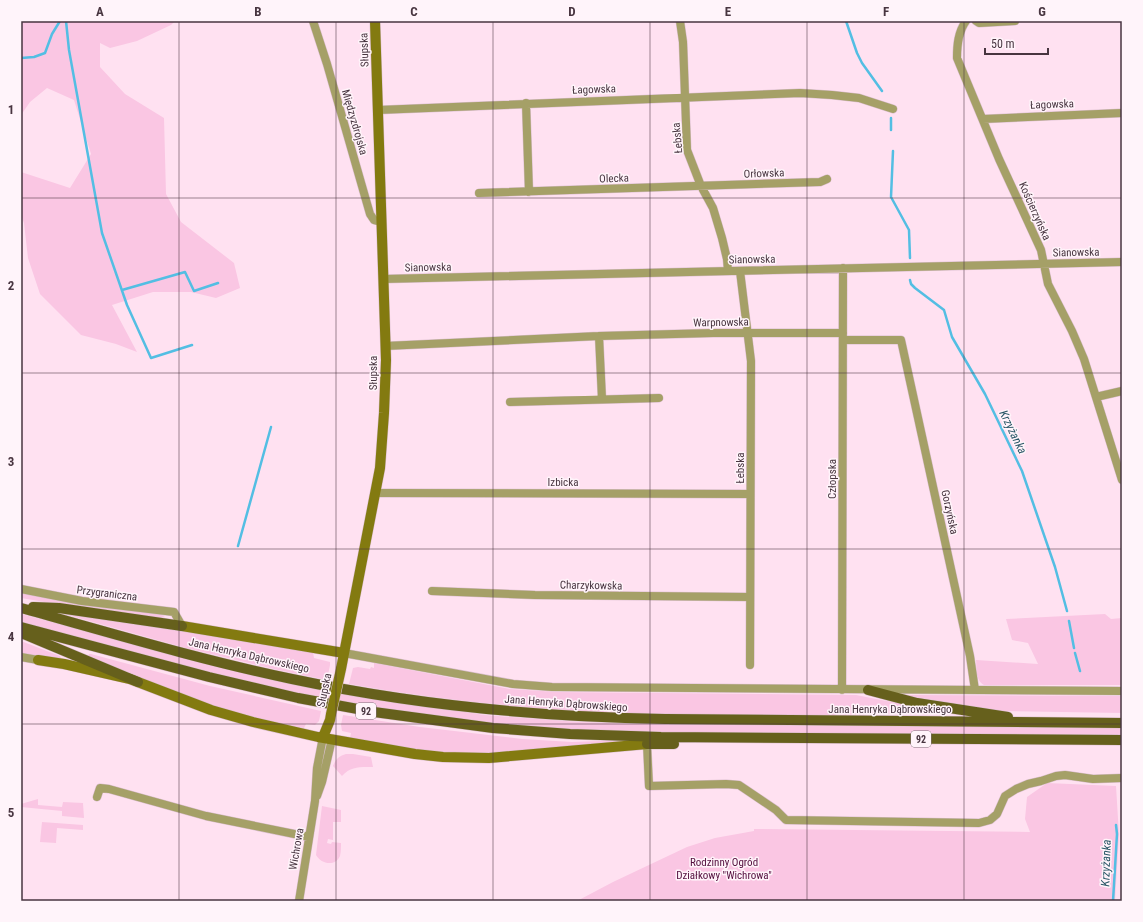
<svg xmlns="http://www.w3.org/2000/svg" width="1143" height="922" viewBox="0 0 1143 922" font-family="'Roboto Condensed',sans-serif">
  <rect width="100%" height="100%" fill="#ffe1f1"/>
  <path fill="#fac6e3" d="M 21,21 L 175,21 L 171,25 L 137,41 L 110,48 L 100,43 L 100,67 L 125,94 L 164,118 L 166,194 L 181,222 L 234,263 L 240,288 L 216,298 L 191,292 L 153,292 L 112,305 L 137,352 L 116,344 L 81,335 L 40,294 L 28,258 L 24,223 L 21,215 L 21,172 L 70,188 L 91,154 L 74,100 L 47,88 L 30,102 L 21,115 Z
    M 21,592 L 59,601 L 157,614 L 165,616 L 159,619 L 62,605 L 21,598 Z
    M 57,612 L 114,620 L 118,622 L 205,634 L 313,652 L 314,658 L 330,662 L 330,665 L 327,680 L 278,670 L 186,648 Z
    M 21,614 L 145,647 L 364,697 L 485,715 L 578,722 L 634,724 L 1122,728 L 1122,735 L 661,732 L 581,730 L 492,723 L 402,711 L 314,697 L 239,680 L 21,622 Z
    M 1105,614 L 1111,619 L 1122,618 L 1122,685 L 984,685 C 975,680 977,669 976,660 L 1038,664 L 1028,643 L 1012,640 L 1006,619 Z
    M 21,641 L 60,656 L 62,661 L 21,654 Z
    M 89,654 L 91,654 L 210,686 L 321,711 L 319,721 L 315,725 L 306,724 L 304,728 L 264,720 L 186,698 L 88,656 Z
    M 374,663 L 510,689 L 558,692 L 856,695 L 912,706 L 929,711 L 927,712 C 734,720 540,718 349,684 L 353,668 L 358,667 L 370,669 L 371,667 L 374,668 Z
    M 904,695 L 1122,696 L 1122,713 L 998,711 Z
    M 343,715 L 420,727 L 522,739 L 572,742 L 601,741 L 624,741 L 500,754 L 436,753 L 350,738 L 351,733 L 342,731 L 341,725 Z
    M 346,754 L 353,754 L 371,757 L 373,767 C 360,767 351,766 342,776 L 333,766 C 336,759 339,756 346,754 Z
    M 1047,783 L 1116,786 L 1119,835 L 1115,901 L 577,901 L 613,882 L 687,847 L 715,838 L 754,831 L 754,829 L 1030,832 L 1025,819 L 1027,797 Z
    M 38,799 L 38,805 L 62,807 L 63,802 L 83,803 L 84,818 L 62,816 L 62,811 L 21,807 L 21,804 Z
    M 322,806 L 341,810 L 341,822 L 333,822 L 333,840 L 328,839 L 327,843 L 331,844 L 332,842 L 341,843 C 341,847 341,852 340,856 C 335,867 321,864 316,855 Z
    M 42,822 L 83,825 L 83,830 L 57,828 L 56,843 L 40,842 Z"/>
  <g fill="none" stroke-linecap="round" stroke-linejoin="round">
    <path stroke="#53bee3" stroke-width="2.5" d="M 66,21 L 69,50 L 102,233 L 127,305 L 151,358 L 192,345
      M 846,21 L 857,53 L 862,63 L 882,91
      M 21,58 L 34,57 L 45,53 L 52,34 L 60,21
      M 891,118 L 891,130
      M 893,151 L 891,197 L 909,230 L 910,258
      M 910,280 L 911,284 L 915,288 L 944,310 L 952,337 L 985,394 L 1022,471 L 1055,567 L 1067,611
      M 122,290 L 185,272 L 194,291 L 218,283
      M 238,546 L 271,427
      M 1069,621 L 1074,648
      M 1075,653 L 1080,671
      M 1113,901 L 1117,834 L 1116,825"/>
    <defs>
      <path id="street" d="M 313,21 L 327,64 L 370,214 L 374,220 L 382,222
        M 680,21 L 683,42 L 687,150 L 701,186 L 713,208 L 722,238 L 727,259 L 728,271
        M 966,21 C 958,32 957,45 957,58 L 999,159 L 1041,250 L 1048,284 L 1072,331 L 1084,359 L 1122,480
        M 976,21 L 979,23 L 1015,21
        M 526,103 L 529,192
        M 378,110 L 800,93 L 832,95 L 859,98 L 893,109
        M 983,119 L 1122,113
        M 479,193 L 820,182 L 827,179
        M 740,271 L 751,361 L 750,665
        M 383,279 L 1122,262
        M 599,336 L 602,399
        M 843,340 L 901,340 L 970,656 L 975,690
        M 385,346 L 599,336 L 713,333 L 843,333
        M 1096,397 L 1122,391
        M 510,402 L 659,398
        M 376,493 L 750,494
        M 21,589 L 82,601 L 174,612 L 182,626
        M 432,591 L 535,595 L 750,597
        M 344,653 L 513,684 L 552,687 L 1122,691
        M 21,657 L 38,660
        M 842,690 L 843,268
        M 647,744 L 649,786 L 726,784 L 739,785 L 776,810 L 786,820 L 979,823 L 990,820 L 997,814 L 1005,796 L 1016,789 L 1028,784 L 1041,781 L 1056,776 L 1065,775 L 1093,779 L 1122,778
        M 317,796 L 322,782 L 332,739
        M 97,797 L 100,788 L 109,789 L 206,816 L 309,837
        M 299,901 L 315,801 L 317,768 L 323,737"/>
      <path id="secondary" d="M 182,626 L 344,653
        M 38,660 L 64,664 L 130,679 L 211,710 L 253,722 L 318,737 L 415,754 L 443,757 L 489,758 L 647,744
        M 341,669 L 380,468 L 384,413 L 386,360 L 375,21
        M 323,737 L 330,720 L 331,714"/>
      <path id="primary" d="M 33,607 L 59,608 L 182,626
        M 21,608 C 111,633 201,660 292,679 C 415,705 539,717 665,719 L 1122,723
        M 21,627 L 209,677 L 298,698 L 374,712 L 493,728 L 570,734 L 661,737 L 1122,740
        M 21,633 L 138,682
        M 868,690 L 917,703 L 1008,717
        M 647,744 L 674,744"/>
    </defs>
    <use href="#street" stroke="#dabfce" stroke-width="9"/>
    <use href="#secondary" stroke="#dabfce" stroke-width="11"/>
    <use href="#primary" stroke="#dabfce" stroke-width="11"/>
    <use href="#street" stroke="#a5a067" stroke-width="8"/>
    <use href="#secondary" stroke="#837a10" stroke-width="10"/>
    <use href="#primary" stroke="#66601c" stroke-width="10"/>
    <defs>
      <path id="secondary-bridge" d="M 331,714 L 341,669"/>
    </defs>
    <use href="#secondary-bridge" stroke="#dabfce" stroke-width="11" stroke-linecap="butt"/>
    <use href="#secondary-bridge" stroke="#837a10" stroke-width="10"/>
  </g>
  <path fill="none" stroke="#483540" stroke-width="1" stroke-opacity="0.55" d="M 179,21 L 179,901M 336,21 L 336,901M 493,21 L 493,901M 650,21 L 650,901M 807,21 L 807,901M 964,21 L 964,901M 21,198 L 1122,198M 21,373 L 1122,373M 21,549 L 1122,549M 21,724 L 1122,724"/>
  <g text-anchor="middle" stroke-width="3" stroke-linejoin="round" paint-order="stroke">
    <g fill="#fff4fa" stroke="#7f6e78" stroke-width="1">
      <rect x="356" y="703" width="20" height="16" rx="3"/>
      <rect x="911" y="731" width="20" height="16" rx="3"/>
    </g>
    <g font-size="10" font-weight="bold" fill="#483540">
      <text x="366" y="715">92</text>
      <text x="921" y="743">92</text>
    </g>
    <g font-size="11" fill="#483540" stroke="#fff4fa">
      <text transform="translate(364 50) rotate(-92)" y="4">Słupska</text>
      <text transform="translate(594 89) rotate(-2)" y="4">Łagowska</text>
      <text transform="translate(1052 104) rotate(-2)" y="4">Łagowska</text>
      <text transform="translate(355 122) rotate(74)" y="4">Międzyzdrojska</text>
      <text transform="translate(677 138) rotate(-95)" y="4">Łebska</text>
      <text transform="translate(764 173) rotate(-2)" y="4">Orłowska</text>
      <text transform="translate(614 178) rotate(-2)" y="4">Olecka</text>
      <text transform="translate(1035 211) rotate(66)" y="4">Kościerzyńska</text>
      <text transform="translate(1076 252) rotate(-1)" y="4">Sianowska</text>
      <text transform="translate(752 259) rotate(-1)" y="4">Sianowska</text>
      <text transform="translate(428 267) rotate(-1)" y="4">Sianowska</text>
      <text transform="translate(721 322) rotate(-1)" y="4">Warpnowska</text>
      <text transform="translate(373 373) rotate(-90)" y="4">Słupska</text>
      <text transform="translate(740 468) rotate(-90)" y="4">Łebska</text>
      <text transform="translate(832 479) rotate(-90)" y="4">Człopska</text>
      <text x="563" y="486">Izbicka</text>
      <text transform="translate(950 512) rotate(78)" y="4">Gorzyńska</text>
      <text transform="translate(591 585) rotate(1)" y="4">Charzykowska</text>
      <text transform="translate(107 593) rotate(7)" y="4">Przygraniczna</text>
      <text transform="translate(249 655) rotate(13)" y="4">Jana Henryka Dąbrowskiego</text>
      <text transform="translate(324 690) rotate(-78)" y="4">Słupska</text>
      <text transform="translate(566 703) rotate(4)" y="4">Jana Henryka Dąbrowskiego</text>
      <text x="890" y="713">Jana Henryka Dąbrowskiego</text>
      <text transform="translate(296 849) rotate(-80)" y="4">Wichrowa</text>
    </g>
    <g font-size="11" fill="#530d3d" stroke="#fff4fa">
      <text x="724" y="866">Rodzinny Ogród<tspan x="724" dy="13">Działkowy "Wichrowa"</tspan></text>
    </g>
    <g font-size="12" font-style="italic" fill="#295666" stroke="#fff4fa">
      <text transform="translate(1013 432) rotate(64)" y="4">Krzyżanka</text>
      <text transform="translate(1106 863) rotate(-88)" y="4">Krzyżanka</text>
    </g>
  </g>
  <rect width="1143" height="922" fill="none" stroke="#fff4fa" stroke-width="44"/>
  <path d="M985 48v6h63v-6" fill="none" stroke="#483540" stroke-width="2"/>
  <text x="991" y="48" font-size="12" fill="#483540" stroke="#fff4fa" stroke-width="3" paint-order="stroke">50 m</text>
  <rect x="22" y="22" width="1099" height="878" fill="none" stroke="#483540" stroke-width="1.5"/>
  <g font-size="13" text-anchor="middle" font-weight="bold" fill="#483540">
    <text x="100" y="16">A</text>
    <text x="258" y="16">B</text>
    <text x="414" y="16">C</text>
    <text x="572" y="16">D</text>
    <text x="728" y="16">E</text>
    <text x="886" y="16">F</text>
    <text x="1042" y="16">G</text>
    <text x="11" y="114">1</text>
    <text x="11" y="290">2</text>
    <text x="11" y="466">3</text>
    <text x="11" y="641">4</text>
    <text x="11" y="817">5</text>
  </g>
</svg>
